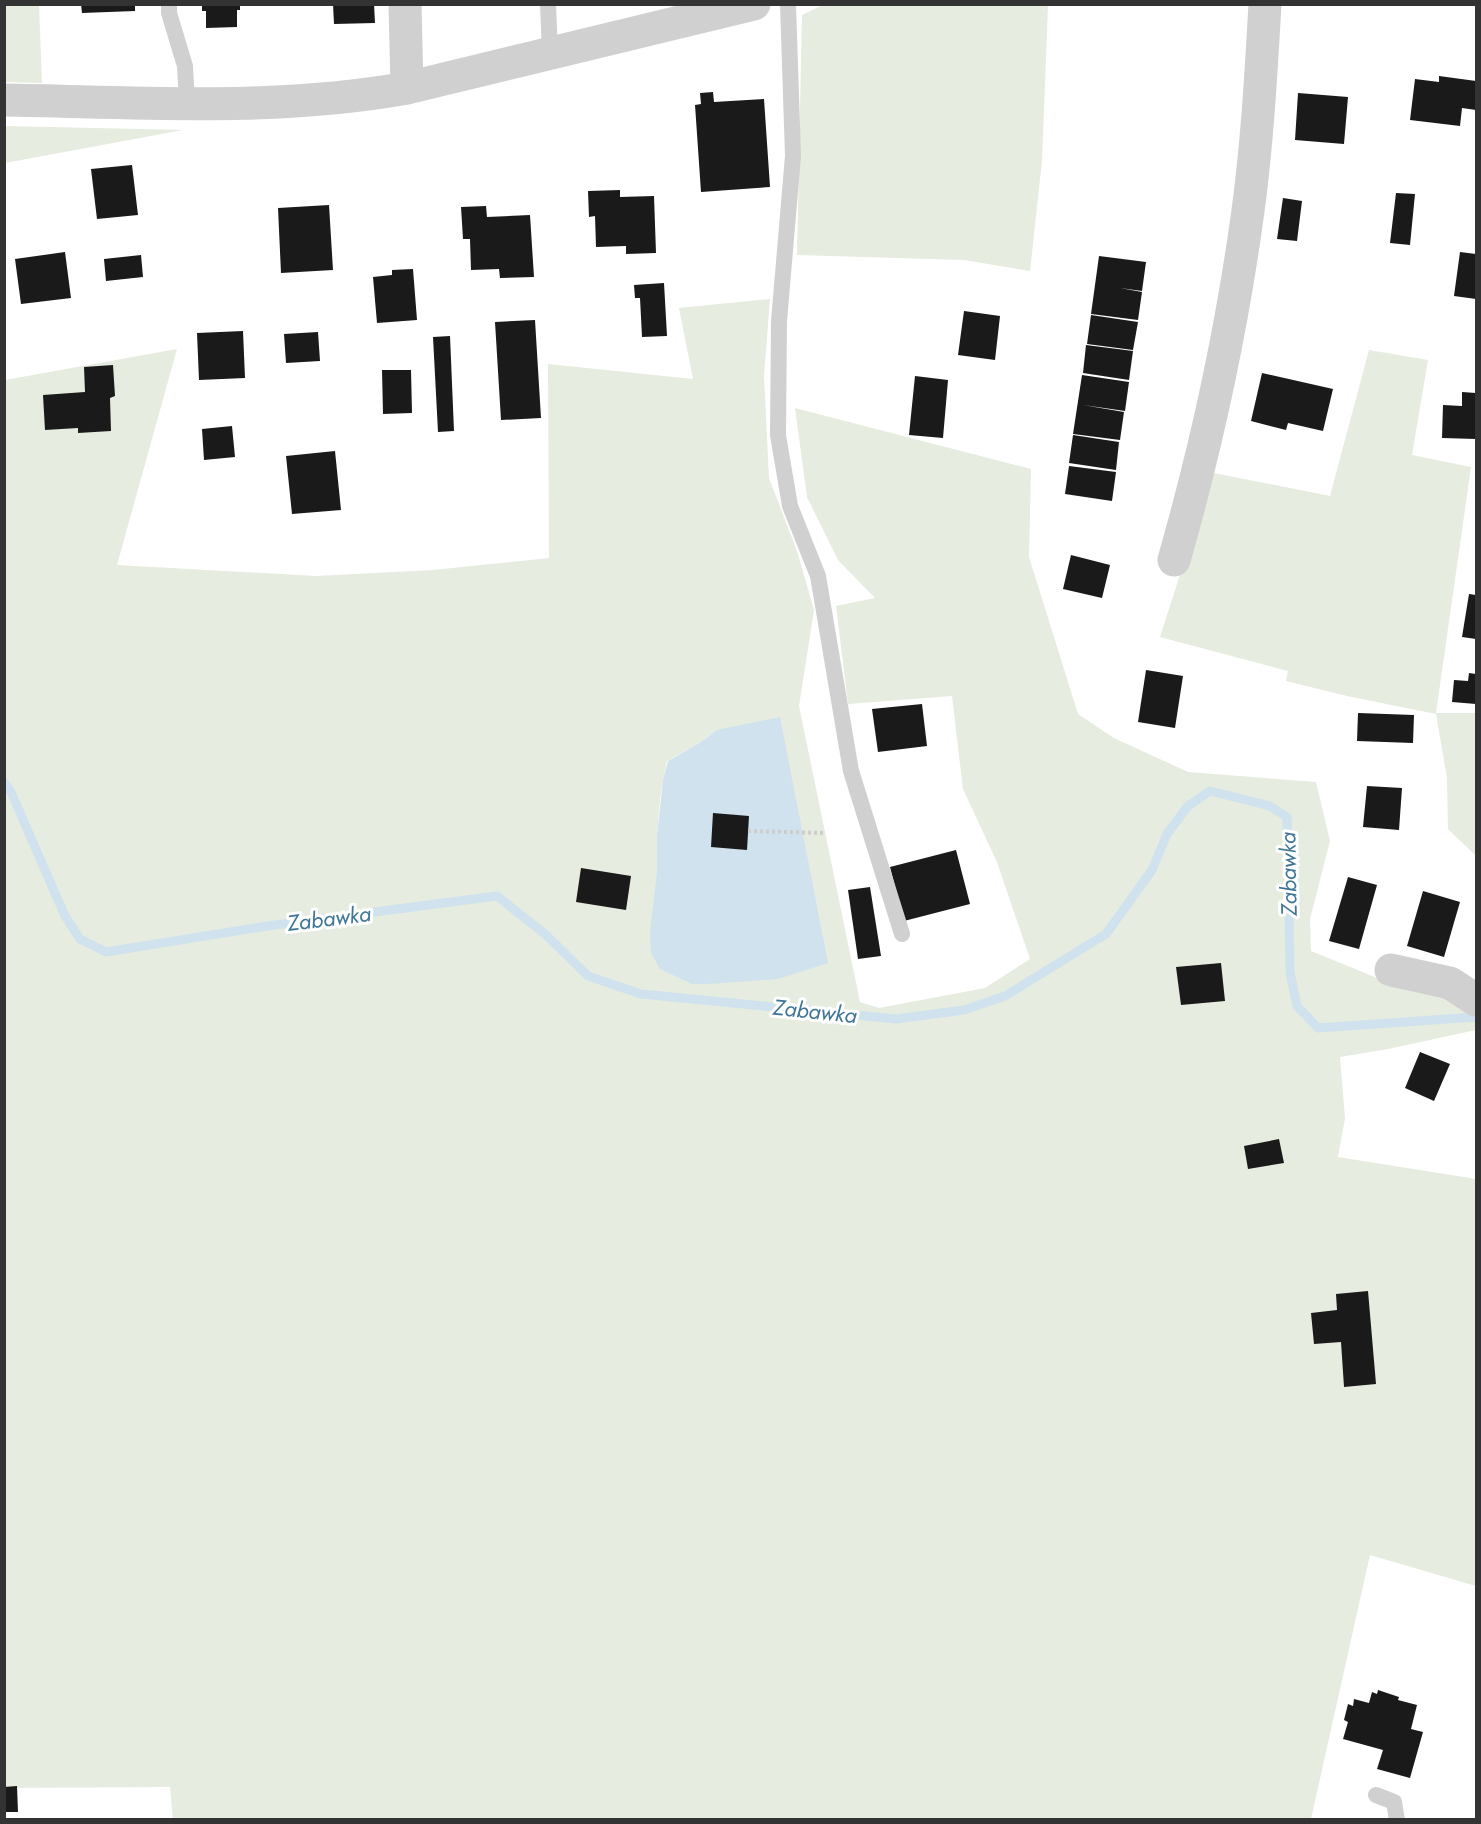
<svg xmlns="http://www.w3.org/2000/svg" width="1481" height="1824" viewBox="0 0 1481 1824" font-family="Jost,sans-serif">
  <rect width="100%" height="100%" fill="#fff"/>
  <path fill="#e6ecdf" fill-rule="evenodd" d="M 5,4 L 39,5 L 42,83 L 5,82 Z
    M 825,4 L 1048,5 L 1042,161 L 1030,271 L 964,260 L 797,255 L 802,15 Z
    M 5,126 L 183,130 L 5,163 Z
    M 770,299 L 764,376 L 769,478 L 797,551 L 814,610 L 799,706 L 860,1002 L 879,1008 L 985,988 L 1030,959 L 997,862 L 963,789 L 952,696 L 848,704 L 836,606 L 875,598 L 838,560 L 807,497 L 795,408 L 1031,469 L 1029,557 L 1078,714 L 1114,738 L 1188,772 L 1316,782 L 1330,841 L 1310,919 L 1311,951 L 1387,982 L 1442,995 L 1476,1015 L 1476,1030 L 1388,1049 L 1340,1057 L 1345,1118 L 1338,1157 L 1476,1179 L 1476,1586 L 1370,1555 L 1311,1819 L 173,1820 L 170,1787 L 5,1788 L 5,380 L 177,349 L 117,565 L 316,576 L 433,570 L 549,558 L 548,364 L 693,379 L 679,308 ZM 717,730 L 657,872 C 657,835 658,797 667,761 L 701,742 Z
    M 1369,350 L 1428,360 L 1412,455 L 1471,467 L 1436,713 L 1476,713 L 1476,856 L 1448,829 L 1447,778 L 1436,714 L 1347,696 L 1286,681 L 1288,671 L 1160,637 L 1187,553 L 1209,472 L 1330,496 Z"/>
  <path fill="#cfe2ee" d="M 780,717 L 828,963 L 778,979 L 708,984 L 692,984 L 660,969 L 651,953 L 650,932 L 657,872 L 657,836 L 663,779 L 668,761 L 701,742 L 717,730 Z"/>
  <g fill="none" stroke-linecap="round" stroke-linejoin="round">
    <path stroke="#cfe2ee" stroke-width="9" d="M 4,782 L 11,792 L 65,916 L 80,939 L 106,952 L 267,926 L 497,896 L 545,934 L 588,976 L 641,994 L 896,1019 L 964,1010 L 1005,996 L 1106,934 L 1152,870 L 1167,834 L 1187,807 L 1210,791 L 1270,806 L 1287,817 L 1290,972 L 1297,1006 L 1318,1028 L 1476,1017"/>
  </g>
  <path fill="#1a1a1a" d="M 81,4 L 135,4 L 135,11 L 82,13 Z
    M 202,4 L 240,4 L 240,10 L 237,10 L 237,27 L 206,28 L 206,11 L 202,11 Z
    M 333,4 L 374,4 L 375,23 L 334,24 Z
    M 1439,76 L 1476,81 L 1476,110 L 1462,108 L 1460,126 L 1410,120 L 1415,79 L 1439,82 Z
    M 713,92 L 714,102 L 764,99 L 770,187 L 701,192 L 695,105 L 701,104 L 700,93 Z
    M 1298,93 L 1348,97 L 1344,144 L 1295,140 Z
    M 132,165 L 138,215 L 97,219 L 91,169 Z
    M 620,190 L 620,197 L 654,196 L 656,253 L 626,254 L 626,246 L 596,247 L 595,216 L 589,217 L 588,191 Z
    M 1396,193 L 1415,194 L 1410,245 L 1390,243 Z
    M 1283,198 L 1302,201 L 1297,241 L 1277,239 Z
    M 329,205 L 333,270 L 281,273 L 278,208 Z
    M 486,206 L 487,217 L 530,215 L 534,277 L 500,278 L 499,269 L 471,270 L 470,239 L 463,239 L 461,207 Z
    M 65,252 L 71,298 L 21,304 L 15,259 Z
    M 1460,252 L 1476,254 L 1476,299 L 1454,296 Z
    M 141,255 L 143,277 L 106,281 L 104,259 Z
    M 1099,256 L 1146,262 L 1142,291 L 1120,288 L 1142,292 L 1138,320 L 1091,314 Z
    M 413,269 L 417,320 L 377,323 L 373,277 L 392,275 L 392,270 Z
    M 664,283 L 667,336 L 642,337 L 640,298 L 635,298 L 634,285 Z
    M 964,311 L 1000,316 L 995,360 L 958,355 Z
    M 1091,315 L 1138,322 L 1133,350 L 1087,344 Z
    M 535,320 L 541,418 L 501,420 L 495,322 Z
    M 243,331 L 245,378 L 199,380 L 197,333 Z
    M 318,332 L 320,361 L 286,363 L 284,334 Z
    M 450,336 L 454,431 L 438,432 L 433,337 Z
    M 1086,345 L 1133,351 L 1129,380 L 1083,373 Z
    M 113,365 L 115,396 L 110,398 L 111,431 L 78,433 L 78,428 L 45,430 L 43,395 L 85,392 L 84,367 Z
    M 382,370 L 411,370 L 412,413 L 383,414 Z
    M 1262,373 L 1333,389 L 1323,431 L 1288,423 L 1286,430 L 1251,421 Z
    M 1082,375 L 1129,382 L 1125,411 L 1083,405 L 1124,412 L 1120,440 L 1073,434 Z
    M 915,376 L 948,380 L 943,438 L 909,435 Z
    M 1462,392 L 1476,393 L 1476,439 L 1442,438 L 1443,405 L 1462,406 Z
    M 232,426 L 235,457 L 204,460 L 202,429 Z
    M 1073,435 L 1119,442 L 1116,470 L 1069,463 Z
    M 335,451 L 341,510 L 292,514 L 286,456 Z
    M 1069,466 L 1116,472 L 1112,501 L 1065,494 Z
    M 1071,555 L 1110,565 L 1102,598 L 1063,589 Z
    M 1469,594 L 1476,595 L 1476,639 L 1462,637 Z
    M 1146,670 L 1183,676 L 1175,728 L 1138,722 Z
    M 1469,673 L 1476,674 L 1476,704 L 1452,702 L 1454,680 L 1468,681 Z
    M 922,704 L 927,746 L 878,752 L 872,709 Z
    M 1358,713 L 1414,715 L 1413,743 L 1357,741 Z
    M 1367,786 L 1402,788 L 1399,830 L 1363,827 Z
    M 713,813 L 749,816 L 747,850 L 711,847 Z
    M 956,850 L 970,904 L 904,921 L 890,867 Z
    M 581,868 L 631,876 L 626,910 L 576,902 Z
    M 1348,877 L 1377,885 L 1359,949 L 1329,941 Z
    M 870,887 L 881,956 L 858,959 L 848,890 Z
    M 1423,891 L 1460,902 L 1444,957 L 1407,946 Z
    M 1221,963 L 1225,1001 L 1181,1005 L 1176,967 Z
    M 1420,1052 L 1450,1064 L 1434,1101 L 1405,1088 Z
    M 1279,1139 L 1284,1163 L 1248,1169 L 1244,1146 Z
    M 1368,1291 L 1376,1384 L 1344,1387 L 1341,1342 L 1314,1344 L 1311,1313 L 1337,1310 L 1336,1294 Z
    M 1378,1690 L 1399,1697 L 1398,1700 L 1417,1705 L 1411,1729 L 1423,1732 L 1410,1778 L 1377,1769 L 1383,1750 L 1343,1739 L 1348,1722 L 1344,1720 L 1348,1704 L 1353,1706 L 1354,1699 L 1369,1703 L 1372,1692 L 1377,1694 Z
    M 17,1786 L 18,1812 L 4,1812 L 4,1787 Z"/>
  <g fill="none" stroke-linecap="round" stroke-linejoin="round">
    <path stroke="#cdcdcd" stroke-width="4" stroke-dasharray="3 3" stroke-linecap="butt" d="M 748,831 L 825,833"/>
    <path stroke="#d0d0d0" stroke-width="16" d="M 169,4 L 169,13 L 185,66 L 187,103
      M 548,4 L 550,54
      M 788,4 L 793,156 L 779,321 L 778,435 L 790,506 L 818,576 L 851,771 L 902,934
      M 1376,1795 L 1394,1802 L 1397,1820"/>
    <path stroke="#d0d0d0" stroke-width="33" d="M 405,4 L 407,88
      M 1174,560 C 1206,448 1231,333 1247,218 C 1257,147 1261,75 1265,4
      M 1391,970 L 1450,983 L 1476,1000"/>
    <path stroke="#d0d0d0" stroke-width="33" d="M 4,100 C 138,102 274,112 407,88 L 754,4"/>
  </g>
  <g text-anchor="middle" stroke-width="6" stroke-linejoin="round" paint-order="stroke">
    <g font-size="22" font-style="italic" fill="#3f7597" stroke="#fff">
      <text transform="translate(1288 874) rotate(-91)" y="8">Zabawka</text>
      <text transform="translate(329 918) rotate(-7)" y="8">Zabawka</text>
      <text transform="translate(815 1011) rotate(6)" y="8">Zabawka</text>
    </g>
  </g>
  <rect width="1481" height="1824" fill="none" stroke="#333333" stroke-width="12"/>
</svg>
